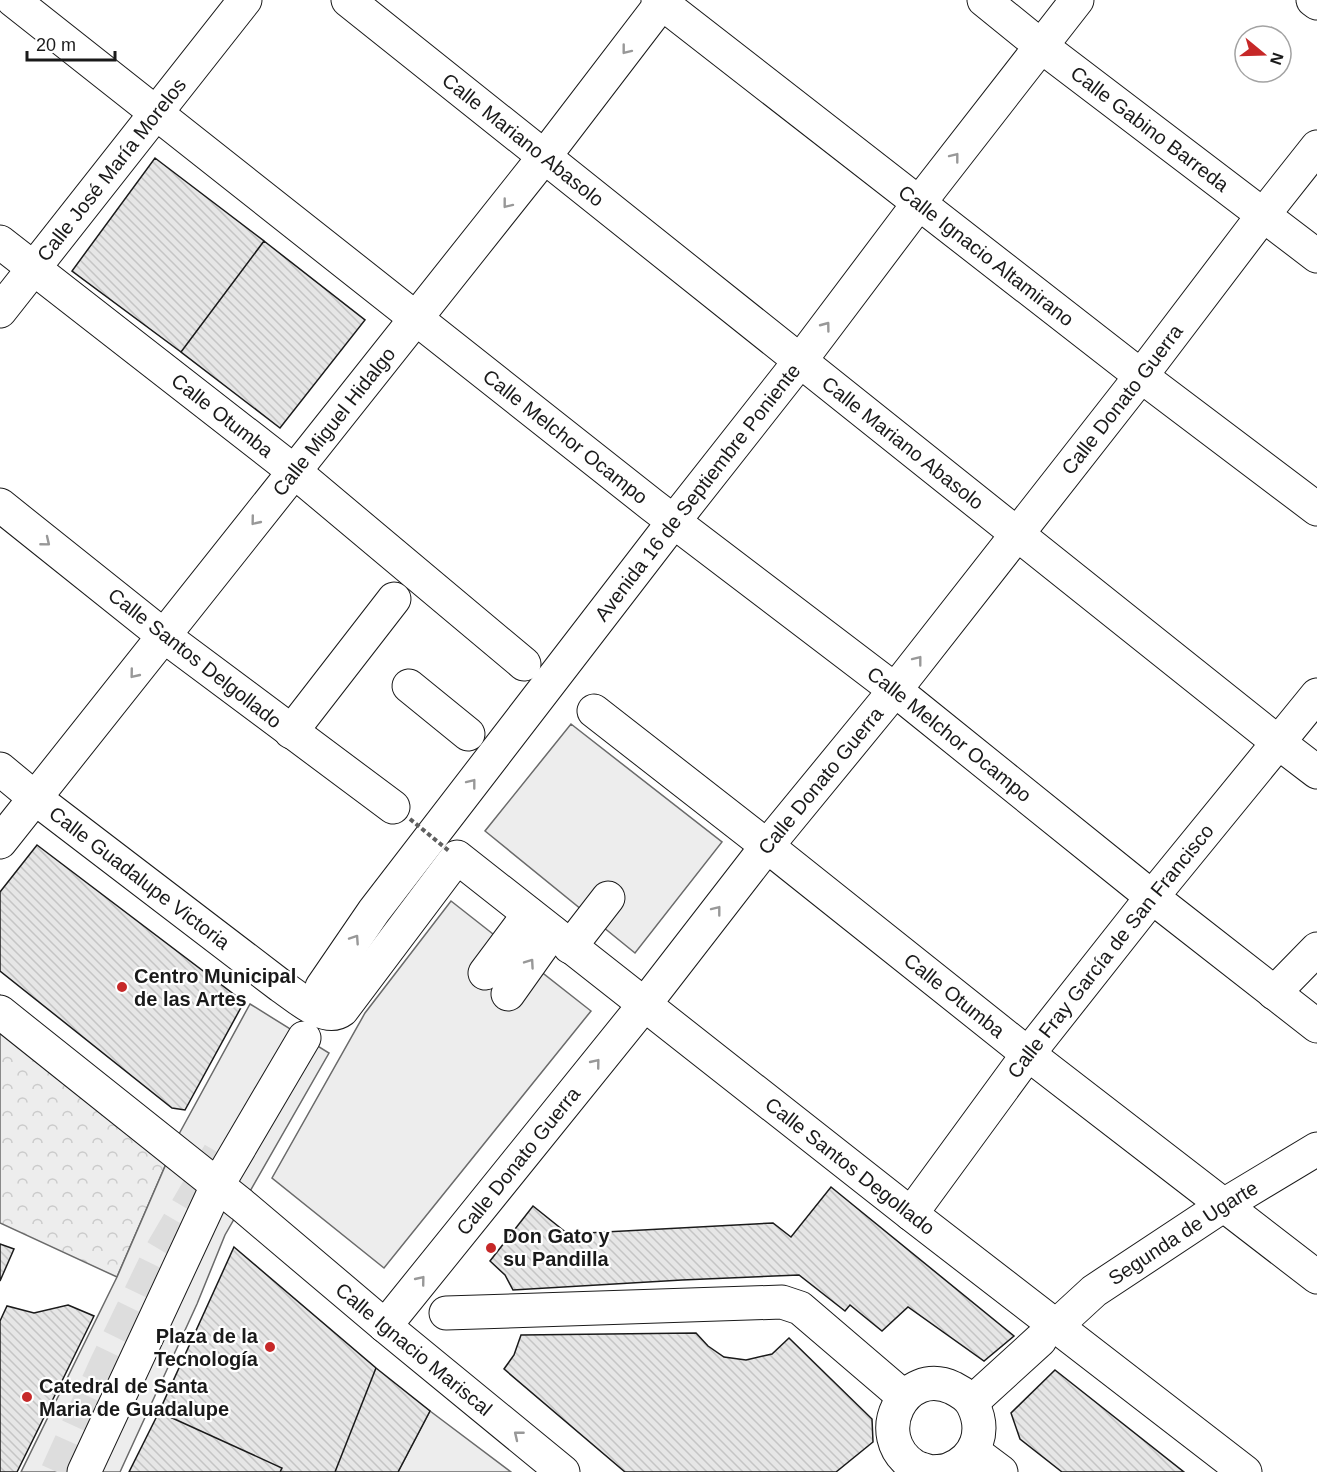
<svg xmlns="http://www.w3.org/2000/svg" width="1317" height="1472" viewBox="0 0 1317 1472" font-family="Arial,sans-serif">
  <defs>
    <pattern id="park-crowns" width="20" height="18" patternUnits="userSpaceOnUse" patternTransform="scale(1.5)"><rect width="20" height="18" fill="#ededed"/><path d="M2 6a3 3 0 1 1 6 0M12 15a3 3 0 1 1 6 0" fill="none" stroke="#cbcbcb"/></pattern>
    <pattern id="building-back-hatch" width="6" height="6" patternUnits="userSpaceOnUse" patternTransform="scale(1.5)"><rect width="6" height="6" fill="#e6e6e6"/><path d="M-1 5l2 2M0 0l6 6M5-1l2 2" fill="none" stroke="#c5c5c5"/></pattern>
  </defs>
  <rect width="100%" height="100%" fill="#fff"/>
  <path fill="url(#park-crowns)" stroke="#6a6a6a" stroke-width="1.5" d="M 0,995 L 179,1134 L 117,1277 L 0,1223 Z"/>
  <path fill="#ededed" stroke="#6a6a6a" stroke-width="1.5" d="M 571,724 L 722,842 L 635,953 L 485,831 Z
    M 451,901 L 591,1011 L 384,1268 L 272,1178 L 365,1013 Z
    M 250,1004 L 329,1053 L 225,1235 L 197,1304 L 120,1472 L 21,1472 L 117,1277 L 179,1134 Z
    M 430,1411 L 511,1472 L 398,1472 Z"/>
  <path fill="url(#building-back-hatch)" stroke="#1a1a1a" stroke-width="1.5" d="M 155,158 L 264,241 L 181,352 L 72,271 Z
    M 264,241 L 365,320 L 280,428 L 181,352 Z
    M 37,845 L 244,1002 L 185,1110 L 172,1108 L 0,971 L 0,892 Z
    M 831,1187 L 1014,1336 L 984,1361 L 908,1307 L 882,1331 L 850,1305 L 845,1311 L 799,1275 L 682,1280 L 513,1290 L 505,1275 L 490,1261 L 533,1206 L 568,1234 L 773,1223 L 791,1237 Z
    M 0,1244 L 14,1249 L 0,1281 Z
    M 234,1247 L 376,1368 L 335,1472 L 280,1472 L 282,1468 L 159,1412 Z
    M 68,1305 L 94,1316 L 17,1472 L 0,1472 L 0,1321 L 7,1306 L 34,1313 Z
    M 696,1333 L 708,1346 L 724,1357 L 746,1360 L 772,1354 L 789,1338 L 872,1419 L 873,1442 L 836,1472 L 625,1472 L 504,1369 L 514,1355 L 521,1335 Z
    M 376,1368 L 430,1411 L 398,1472 L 335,1472 Z
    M 1055,1370 L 1184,1472 L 1062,1472 L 1020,1439 L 1011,1413 Z
    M 159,1412 L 282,1468 L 280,1472 L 129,1472 Z"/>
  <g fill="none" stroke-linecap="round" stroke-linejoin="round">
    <path stroke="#ddd" stroke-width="33" stroke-dasharray="33 16" stroke-linecap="butt" d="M 57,1472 L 106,1364 L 159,1255 L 219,1153"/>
    <defs>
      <g id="minor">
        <path id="s1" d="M 13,0 L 652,505 L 895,690 L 1152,897 L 1317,1026"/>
        <path id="s2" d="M 348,0 L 1279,743 L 1317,772"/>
        <path id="s3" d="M 658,0 L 1141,376 L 1317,509"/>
        <path id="s4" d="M 984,0 L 1041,46 L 1317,256"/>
        <path d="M 1313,0 L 1317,3"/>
        <path id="s5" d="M 0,242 L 295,472 L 524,664"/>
        <path id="s6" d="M 0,311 L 245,0"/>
        <path d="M 164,636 L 393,807"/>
        <path d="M 409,686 L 468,734"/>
        <path id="s7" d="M 594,711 L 767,846 L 1028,1054 L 1317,1277"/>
        <path d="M 291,732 L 394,599"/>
        <path id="s8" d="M 0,769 L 35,798 L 281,986 C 296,996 325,1023 342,1010 L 457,857 L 911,1214 L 1245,1472"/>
        <path d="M 570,947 L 608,898"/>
        <path d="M 485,973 L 529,914"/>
        <path d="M 1274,993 L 1317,949"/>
        <path d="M 508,994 L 552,932"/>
        <path id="s9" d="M 0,1012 L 242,1205 L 385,1326 L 563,1472"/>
        <path id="s10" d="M 911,1214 L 1028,1054 L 1152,897 L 1317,695"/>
        <path d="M 446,1313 L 782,1302 L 800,1308 L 904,1397"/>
        <path id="s11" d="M 385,1326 L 644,1005 L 767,846 L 895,690 L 1141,376 L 1264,214 L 1317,147"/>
        <path id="s12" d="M 1056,1326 L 1094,1291 L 1224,1205 L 1317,1149"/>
        <path d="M 972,1402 L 1040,1340"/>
        <path d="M 973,1451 L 1001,1472"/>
        <path d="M 84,1472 L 217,1186 L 304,1038"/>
        <path d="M 931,1472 C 925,1470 919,1469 914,1466 C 868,1436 904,1365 953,1388 C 961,1392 969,1397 973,1405 C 986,1431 977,1458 950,1469 C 944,1472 938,1471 932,1472"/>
      </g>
      <g id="major">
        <path d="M 0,505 L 164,636"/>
        <path id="s13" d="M 0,842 L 544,157 L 664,0"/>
        <path id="s14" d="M 322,987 L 374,911 L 674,521 L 800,361 L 919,203 L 1077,0"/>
      </g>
    </defs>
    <use href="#minor" stroke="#1a1a1a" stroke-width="35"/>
    <use href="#major" stroke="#1a1a1a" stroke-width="35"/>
    <use href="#minor" stroke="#fff" stroke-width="33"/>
    <use href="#major" stroke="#fff" stroke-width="33"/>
    <path stroke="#5f5f5f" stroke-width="4" stroke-dasharray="4.5 3" stroke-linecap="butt" d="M 410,819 L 449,851"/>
  </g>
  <defs><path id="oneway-chevron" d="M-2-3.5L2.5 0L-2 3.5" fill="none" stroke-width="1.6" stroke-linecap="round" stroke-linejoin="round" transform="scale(1.5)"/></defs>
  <g stroke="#989898">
    <use href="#oneway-chevron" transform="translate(626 50) rotate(128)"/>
    <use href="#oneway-chevron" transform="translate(955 157) rotate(-52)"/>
    <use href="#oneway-chevron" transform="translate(507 204) rotate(128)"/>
    <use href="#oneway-chevron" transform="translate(826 326) rotate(-53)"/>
    <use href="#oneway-chevron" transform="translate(255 521) rotate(129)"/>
    <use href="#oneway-chevron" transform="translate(46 542) rotate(39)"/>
    <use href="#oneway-chevron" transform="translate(918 660) rotate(-52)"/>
    <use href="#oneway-chevron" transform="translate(134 674) rotate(129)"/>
    <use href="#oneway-chevron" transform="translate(472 783) rotate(-52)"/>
    <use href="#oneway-chevron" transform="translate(717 910) rotate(-52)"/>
    <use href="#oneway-chevron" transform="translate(355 939) rotate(-56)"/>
    <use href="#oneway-chevron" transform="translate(530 963) rotate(-55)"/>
    <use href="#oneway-chevron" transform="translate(596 1063) rotate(-51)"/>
    <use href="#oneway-chevron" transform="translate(421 1280) rotate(-51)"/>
    <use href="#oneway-chevron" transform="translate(518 1435) rotate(-141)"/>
  </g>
  <g fill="#c62828" stroke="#fff" stroke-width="2">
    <circle cx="122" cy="987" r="6"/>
    <circle cx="491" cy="1248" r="6"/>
    <circle cx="270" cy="1347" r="6"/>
    <circle cx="27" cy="1397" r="6"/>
  </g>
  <g text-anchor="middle" stroke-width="4.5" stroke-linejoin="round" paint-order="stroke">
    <g font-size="20" fill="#1a1a1a" stroke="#fff">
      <text dy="7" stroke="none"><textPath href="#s4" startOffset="210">Calle Gabino Barreda</textPath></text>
      <text dy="7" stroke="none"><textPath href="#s2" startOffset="224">Calle Mariano Abasolo</textPath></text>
      <text dy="7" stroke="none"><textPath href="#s6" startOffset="180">Calle José María Morelos</textPath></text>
      <text dy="7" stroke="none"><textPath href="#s3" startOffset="416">Calle Ignacio Altamirano</textPath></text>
      <text dy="7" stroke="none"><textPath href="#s11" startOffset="1184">Calle Donato Guerra</textPath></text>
      <text dy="7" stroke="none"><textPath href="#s5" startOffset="282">Calle Otumba</textPath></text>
      <text dy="7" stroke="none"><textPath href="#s13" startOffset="537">Calle Miguel Hidalgo</textPath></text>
      <text dy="7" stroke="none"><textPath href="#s1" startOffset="704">Calle Melchor Ocampo</textPath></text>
      <text dy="7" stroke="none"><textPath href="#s2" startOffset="710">Calle Mariano Abasolo</textPath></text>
      <text dy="7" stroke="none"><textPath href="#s14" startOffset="621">Avenida 16 de Septiembre Poniente</textPath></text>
      <text transform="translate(195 658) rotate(38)" y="7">Calle Santos Delgollado</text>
      <text dy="7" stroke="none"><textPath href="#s1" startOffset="1190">Calle Melchor Ocampo</textPath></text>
      <text dy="7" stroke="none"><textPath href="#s11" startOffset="698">Calle Donato Guerra</textPath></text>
      <text dy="7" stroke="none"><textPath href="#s8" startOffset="177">Calle Guadalupe Victoria</textPath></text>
      <text dy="7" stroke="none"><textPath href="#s10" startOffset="330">Calle Fray García de San Francisco</textPath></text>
      <text dy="7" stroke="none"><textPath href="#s7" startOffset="459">Calle Otumba</textPath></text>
      <text dy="7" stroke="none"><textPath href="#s11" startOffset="212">Calle Donato Guerra</textPath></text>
      <text dy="7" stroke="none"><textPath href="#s8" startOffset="1116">Calle Santos Degollado</textPath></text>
      <text dy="7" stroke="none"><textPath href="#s12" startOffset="158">Segunda de Ugarte</textPath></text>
      <text dy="7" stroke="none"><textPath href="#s9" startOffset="534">Calle Ignacio Mariscal</textPath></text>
    </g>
    <g font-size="20" font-weight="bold" fill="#1a1a1a" stroke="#fff" text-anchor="start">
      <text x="134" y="983">Centro Municipal<tspan x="134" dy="23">de las Artes</tspan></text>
      <text x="503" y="1243">Don Gato y<tspan x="503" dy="23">su Pandilla</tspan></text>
      <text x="258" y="1343" text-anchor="end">Plaza de la<tspan x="258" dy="23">Tecnología</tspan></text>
      <text x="39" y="1393">Catedral de Santa<tspan x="39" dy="23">Maria de Guadalupe</tspan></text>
    </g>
  </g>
  <g transform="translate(1263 54) rotate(109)"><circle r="28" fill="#ffffff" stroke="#a3a3a3" stroke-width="1.5"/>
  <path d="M0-4.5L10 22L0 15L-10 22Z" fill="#c62828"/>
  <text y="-9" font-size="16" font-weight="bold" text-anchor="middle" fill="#1a1a1a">N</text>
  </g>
  <path d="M27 51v9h88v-9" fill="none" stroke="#1a1a1a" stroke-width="3"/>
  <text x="36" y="51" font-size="18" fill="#1a1a1a" stroke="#ffffff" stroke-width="4.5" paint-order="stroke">20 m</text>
</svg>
